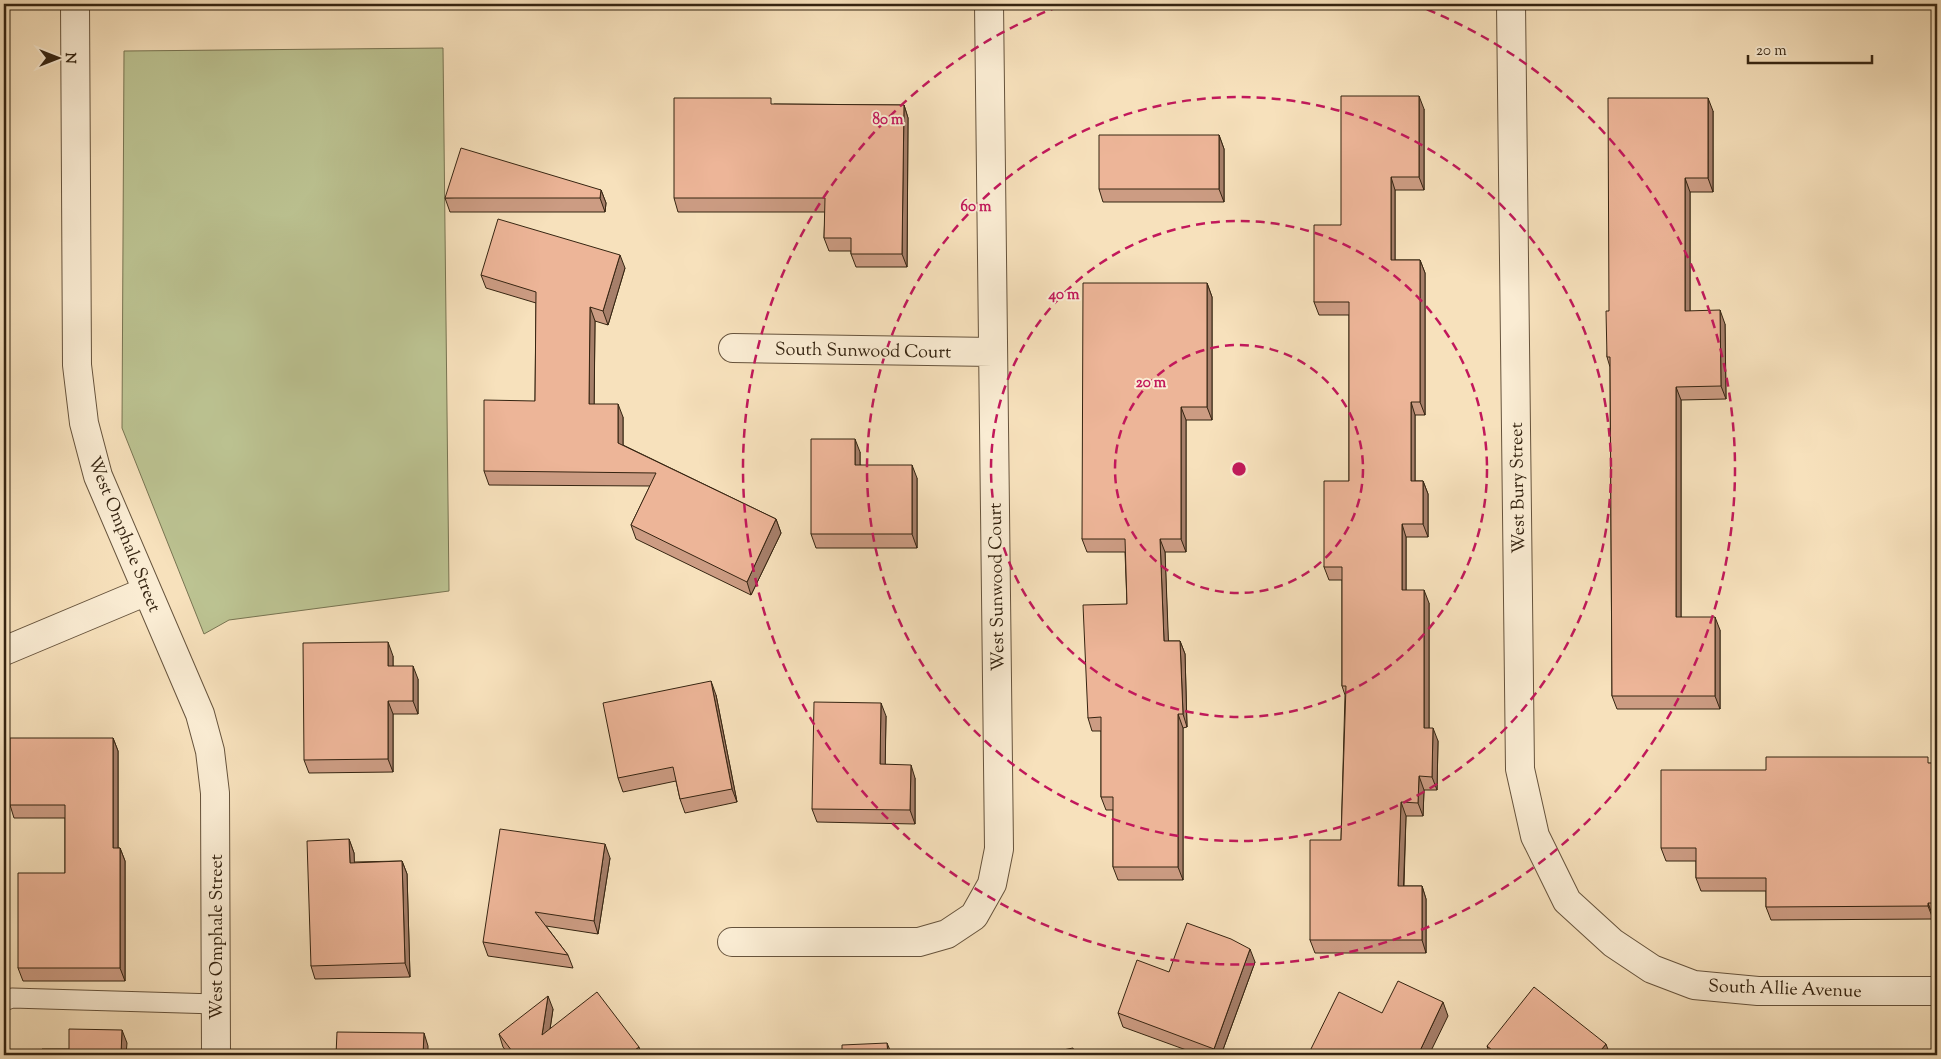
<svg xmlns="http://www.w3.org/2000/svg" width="1941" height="1059" viewBox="0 0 1941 1059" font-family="'Sorts Mill Goudy',serif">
  <rect width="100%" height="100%" fill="#f7e1bc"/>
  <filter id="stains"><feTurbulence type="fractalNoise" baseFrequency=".004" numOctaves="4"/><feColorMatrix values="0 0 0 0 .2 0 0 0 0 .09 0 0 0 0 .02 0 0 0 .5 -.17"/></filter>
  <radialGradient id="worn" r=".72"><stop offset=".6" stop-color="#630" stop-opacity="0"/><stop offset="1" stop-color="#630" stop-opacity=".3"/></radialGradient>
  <path fill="#bcc392" stroke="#787452" d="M 443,48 L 449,591 L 229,620 L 204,634 L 122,428 L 124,51 Z"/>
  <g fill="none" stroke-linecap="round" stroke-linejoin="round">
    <defs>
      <path id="lane" d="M 4,1001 L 12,998 L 216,1004"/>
      <path id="street" d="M 75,4 L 77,365 L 84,423 L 98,476 L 200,714 L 210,751 L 215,793 L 216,1055
        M 1511,4 L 1520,769 L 1535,836 L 1567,901 L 1613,943 L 1652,969 L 1694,985 L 1758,991 L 1937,991
        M 733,348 L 993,352
        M 4,651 L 147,591
        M 732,942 L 919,942 L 947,934 L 974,916 L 992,884 L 999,849 L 989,4"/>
    </defs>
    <use href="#lane" stroke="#66533c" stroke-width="21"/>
    <use href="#street" stroke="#66533c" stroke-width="30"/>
    <use href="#lane" stroke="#faecd3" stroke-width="19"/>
    <use href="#street" stroke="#faecd3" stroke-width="28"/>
  </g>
  <path fill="#cc9c83" stroke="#352411" d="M 774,104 L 904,105 L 908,118 L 907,267 L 856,267 L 851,254 L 851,251 L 829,251 L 824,238 L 825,212 L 678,212 L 674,198 Z
    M 1424,109 L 1424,190 L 1395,190 L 1395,260 L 1420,260 L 1425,273 L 1425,415 L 1415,415 L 1415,481 L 1423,481 L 1428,494 L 1428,537 L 1406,537 L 1406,590 L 1429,603 L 1429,728 L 1438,741 L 1437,790 L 1424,790 L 1423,816 L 1406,816 L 1404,886 L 1422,886 L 1426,899 L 1426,953 L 1315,953 L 1310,940 L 1341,840 L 1345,695 L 1342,686 L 1342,580 L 1329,580 L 1324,567 L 1349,481 L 1349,315 L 1319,315 L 1314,302 L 1341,225 Z
    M 1713,111 L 1713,192 L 1690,192 L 1690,311 L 1725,324 L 1726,399 L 1681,400 L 1681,617 L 1720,630 L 1720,709 L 1617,709 L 1612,696 L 1610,367 L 1607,357 L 1609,311 Z
    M 1219,135 L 1224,149 L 1224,202 L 1103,202 L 1099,189 Z
    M 601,190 L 606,203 L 605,212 L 450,212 L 445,198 Z
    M 625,268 L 608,325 L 595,321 L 594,404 L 623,417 L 623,445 L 776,519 L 781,533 L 751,595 L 636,539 L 631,525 L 650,486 L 489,485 L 484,471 L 535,401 L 536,303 L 486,288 L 481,275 Z
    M 1207,283 L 1212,297 L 1212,420 L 1186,420 L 1186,552 L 1165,552 L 1168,641 L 1180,641 L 1185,654 L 1187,727 L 1183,728 L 1183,880 L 1118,880 L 1113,867 L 1113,810 L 1106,810 L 1101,797 L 1101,731 L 1092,731 L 1088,718 L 1127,604 L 1125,552 L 1087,552 L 1082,539 Z
    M 860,452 L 860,465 L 917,478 L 917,548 L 816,548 L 811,534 Z
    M 393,656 L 393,666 L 418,679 L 418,714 L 393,714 L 393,772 L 309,773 L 304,760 Z
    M 716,695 L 737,802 L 685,813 L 680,799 L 676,781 L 623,792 L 618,778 Z
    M 886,716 L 885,764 L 915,778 L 915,824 L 817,822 L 812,809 Z
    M 113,738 L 118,751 L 118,848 L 120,848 L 125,861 L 125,981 L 23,981 L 18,968 L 65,873 L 65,818 L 14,818 L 10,805 Z
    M 1937,763 L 1937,916 L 1933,916 L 1933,919 L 1771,920 L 1766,907 L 1766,891 L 1701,891 L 1696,878 L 1696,861 L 1666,861 L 1661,848 L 1766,770 Z
    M 349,839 L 354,853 L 354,862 L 402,861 L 407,874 L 410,977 L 315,979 L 311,966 Z
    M 610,858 L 598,934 L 546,926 L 568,955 L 573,968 L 488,956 L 483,942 Z
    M 1255,962 L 1221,1055 L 1200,1055 L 1123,1027 L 1118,1013 L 1169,972 Z
    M 553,1009 L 550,1029 L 642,1055 L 509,1055 L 503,1047 L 499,1034 Z
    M 1487,1046 L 1610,1055 L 1490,1055 Z"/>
  <path fill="#a67f6a" stroke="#352411" d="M 1419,96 L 1424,109 L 1424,190 L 1419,177 Z
    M 1708,98 L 1713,111 L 1713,192 L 1708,178 Z
    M 904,105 L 908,118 L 907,267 L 902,254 Z
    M 1219,135 L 1224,149 L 1224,202 L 1219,189 Z
    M 1391,177 L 1395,190 L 1395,273 L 1391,260 Z
    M 1685,178 L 1690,192 L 1690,324 L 1685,311 Z
    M 601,190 L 606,203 L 605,212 L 600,198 Z
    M 620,255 L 625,268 L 608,325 L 603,311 Z
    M 1420,260 L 1425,273 L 1425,415 L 1420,402 Z
    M 1207,283 L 1212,297 L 1212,420 L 1207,407 Z
    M 590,307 L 595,321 L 594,417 L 589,404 Z
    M 1720,310 L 1725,324 L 1726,399 L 1721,386 Z
    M 1676,387 L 1681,400 L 1681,630 L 1676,617 Z
    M 1411,402 L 1415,415 L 1415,494 L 1411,481 Z
    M 618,404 L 623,417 L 623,456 L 618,443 Z
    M 1181,407 L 1186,420 L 1186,552 L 1181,539 Z
    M 855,439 L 860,452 L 860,478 L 855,465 Z
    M 912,465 L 917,478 L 917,548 L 912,534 Z
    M 1423,481 L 1428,494 L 1428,537 L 1423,524 Z
    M 776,519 L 781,533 L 751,595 L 747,582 Z
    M 1402,524 L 1406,537 L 1406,603 L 1402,590 Z
    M 1160,539 L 1165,552 L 1169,655 L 1164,641 Z
    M 1424,590 L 1429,603 L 1429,741 L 1424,728 Z
    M 1715,617 L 1720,630 L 1720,709 L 1715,696 Z
    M 1180,641 L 1185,654 L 1187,727 L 1183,714 Z
    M 388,642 L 393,656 L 393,679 L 388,666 Z
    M 413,666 L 418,679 L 418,714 L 413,701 Z
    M 711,681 L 716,695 L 737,802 L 732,789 Z
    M 388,701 L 393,714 L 393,772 L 388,759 Z
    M 881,703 L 886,716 L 885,778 L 880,764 Z
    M 1178,714 L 1183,728 L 1183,880 L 1178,867 Z
    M 1433,728 L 1438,741 L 1437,790 L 1432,777 Z
    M 113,738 L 118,751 L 118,861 L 113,848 Z
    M 911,765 L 915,778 L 915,824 L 910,810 Z
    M 1419,776 L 1424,790 L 1423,816 L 1418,803 Z
    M 1401,802 L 1406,816 L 1403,899 L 1398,886 Z
    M 349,839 L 354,853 L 355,876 L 350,863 Z
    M 605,844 L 610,858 L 598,934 L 594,921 Z
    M 120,848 L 125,861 L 125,981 L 120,968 Z
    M 402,861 L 407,874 L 410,977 L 405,963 Z
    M 1422,886 L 1426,899 L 1426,953 L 1422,940 Z
    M 1928,903 L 1933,916 L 1933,919 L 1928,906 Z
    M 1250,949 L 1255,962 L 1221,1055 L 1216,1055 L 1214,1049 Z
    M 548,996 L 553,1009 L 547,1049 L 542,1035 Z
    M 1443,1002 L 1448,1016 L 1429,1055 L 1418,1055 Z
    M 122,1030 L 127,1043 L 126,1055 L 121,1055 Z
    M 424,1033 L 428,1046 L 428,1055 L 423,1055 Z
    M 887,1043 L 892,1055 L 888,1055 Z
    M 1606,1044 L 1610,1055 L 1597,1055 Z
    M 639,1047 L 642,1055 L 628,1055 Z"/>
  <path fill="#edb598" stroke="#352411" d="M 1341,96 L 1419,96 L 1419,177 L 1391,177 L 1391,260 L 1420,260 L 1420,402 L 1411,402 L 1411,481 L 1423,481 L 1423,524 L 1402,524 L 1402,590 L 1424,590 L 1424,728 L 1433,728 L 1432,777 L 1419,776 L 1418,803 L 1401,802 L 1398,886 L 1422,886 L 1422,940 L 1310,940 L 1310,840 L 1341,840 L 1346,686 L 1342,686 L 1342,567 L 1324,567 L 1324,481 L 1349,481 L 1349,302 L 1314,302 L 1314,225 L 1341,225 Z
    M 674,98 L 771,98 L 771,104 L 904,105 L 902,254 L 851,254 L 851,238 L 824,238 L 825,198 L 674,198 Z
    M 1608,98 L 1708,98 L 1708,178 L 1685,178 L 1685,311 L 1720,310 L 1721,386 L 1676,387 L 1676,617 L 1715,617 L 1715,696 L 1612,696 L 1610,357 L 1607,357 L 1606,311 L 1609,311 Z
    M 1099,135 L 1219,135 L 1219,189 L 1099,189 Z
    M 461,148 L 601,190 L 600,198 L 445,198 Z
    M 498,219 L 620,255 L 603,311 L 590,307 L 589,404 L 618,404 L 618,443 L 776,519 L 747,582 L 631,525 L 656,473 L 484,471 L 484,400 L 535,401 L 536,292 L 481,275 Z
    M 1083,283 L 1207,283 L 1207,407 L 1181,407 L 1181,539 L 1160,539 L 1164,641 L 1180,641 L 1183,714 L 1178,714 L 1178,867 L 1113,867 L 1113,797 L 1101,797 L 1101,717 L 1088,718 L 1083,605 L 1127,604 L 1125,539 L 1082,539 Z
    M 811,439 L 855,439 L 855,465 L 912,465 L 912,534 L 811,534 Z
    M 388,642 L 388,666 L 413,666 L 413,701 L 388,701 L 388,759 L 304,760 L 303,643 Z
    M 711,681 L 732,789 L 680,799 L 673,767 L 618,778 L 603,703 Z
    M 814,702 L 881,703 L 880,764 L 911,765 L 910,810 L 812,809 Z
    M 10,738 L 113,738 L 113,848 L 120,848 L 120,968 L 18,968 L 18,873 L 65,873 L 65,805 L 10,805 Z
    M 1766,757 L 1928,757 L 1928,763 L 1937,763 L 1937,903 L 1928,903 L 1928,906 L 1766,907 L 1766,878 L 1696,878 L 1696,848 L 1661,848 L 1661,770 L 1766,770 Z
    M 500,829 L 605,844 L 594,921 L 535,912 L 568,955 L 483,942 Z
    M 349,839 L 350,863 L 402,861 L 405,963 L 311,966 L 307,841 Z
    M 1187,923 L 1231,939 L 1250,949 L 1214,1049 L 1118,1013 L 1137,960 L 1169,972 Z
    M 1398,981 L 1443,1002 L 1418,1055 L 1308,1055 L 1339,992 L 1382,1013 Z
    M 1534,987 L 1606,1044 L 1597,1055 L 1498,1055 L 1487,1046 Z
    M 597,992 L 639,1047 L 628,1055 L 515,1055 L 499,1034 L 548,996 L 542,1035 Z
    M 69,1029 L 122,1030 L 121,1055 L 42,1055 L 42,1049 L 69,1049 Z
    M 337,1032 L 424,1033 L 423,1055 L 336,1055 Z
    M 887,1043 L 888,1055 L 842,1055 L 842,1045 Z
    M 1073,1048 L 1075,1055 L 1038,1055 Z
    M 1897,1053 L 1937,1053 L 1937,1055 L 1897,1055 Z"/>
  <g fill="none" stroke="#c2185b" stroke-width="2.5" stroke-dasharray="9 6">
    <circle cx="1239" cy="469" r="124"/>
    <circle cx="1239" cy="469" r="248"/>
    <circle cx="1239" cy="469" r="372"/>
    <path d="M1413 4A496 496 0 1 1 1065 4"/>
  </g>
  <g text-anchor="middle" stroke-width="4" stroke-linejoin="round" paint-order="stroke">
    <g font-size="18" fill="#352411" stroke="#faecd3">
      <text transform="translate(863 350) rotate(1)" y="6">South Sunwood Court</text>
      <text transform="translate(1517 488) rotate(-91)" y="6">West Bury Street</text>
      <text transform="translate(125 534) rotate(68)" y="6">West Omphale Street</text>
      <text transform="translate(996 587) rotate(-91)" y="6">West Sunwood Court</text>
      <text transform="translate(216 937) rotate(-90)" y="6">West Omphale Street</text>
      <text transform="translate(1785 988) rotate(2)" y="6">South Allie Avenue</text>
    </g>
  </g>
  <circle cx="1239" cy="469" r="8" fill="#c2185b" stroke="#faecd3" stroke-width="2.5"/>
  <g font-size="15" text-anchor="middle" font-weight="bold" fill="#c2185b" stroke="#faecd3" stroke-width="4" stroke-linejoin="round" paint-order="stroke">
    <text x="888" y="124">80 m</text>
    <text x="976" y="211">60 m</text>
    <text x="1064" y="299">40 m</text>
    <text x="1151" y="387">20 m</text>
  </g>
  <rect width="1941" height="1059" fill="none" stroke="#f7e1bc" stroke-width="20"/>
  <rect x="5" y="5" width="1931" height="1049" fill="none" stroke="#352411" stroke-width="2.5"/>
  <rect x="10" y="10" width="1921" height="1039" fill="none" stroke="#352411"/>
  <g transform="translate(58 58) rotate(90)" stroke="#faecd3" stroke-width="4" paint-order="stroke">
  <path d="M0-4L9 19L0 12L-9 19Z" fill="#352411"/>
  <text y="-8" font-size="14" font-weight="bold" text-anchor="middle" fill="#352411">N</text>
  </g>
  <path d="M1748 55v8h124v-8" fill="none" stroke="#352411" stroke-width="2.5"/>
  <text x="1756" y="55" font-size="15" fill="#352411" stroke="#faecd3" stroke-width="4" paint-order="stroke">20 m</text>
  <rect width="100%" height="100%" filter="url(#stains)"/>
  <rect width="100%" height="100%" fill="url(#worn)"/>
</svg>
